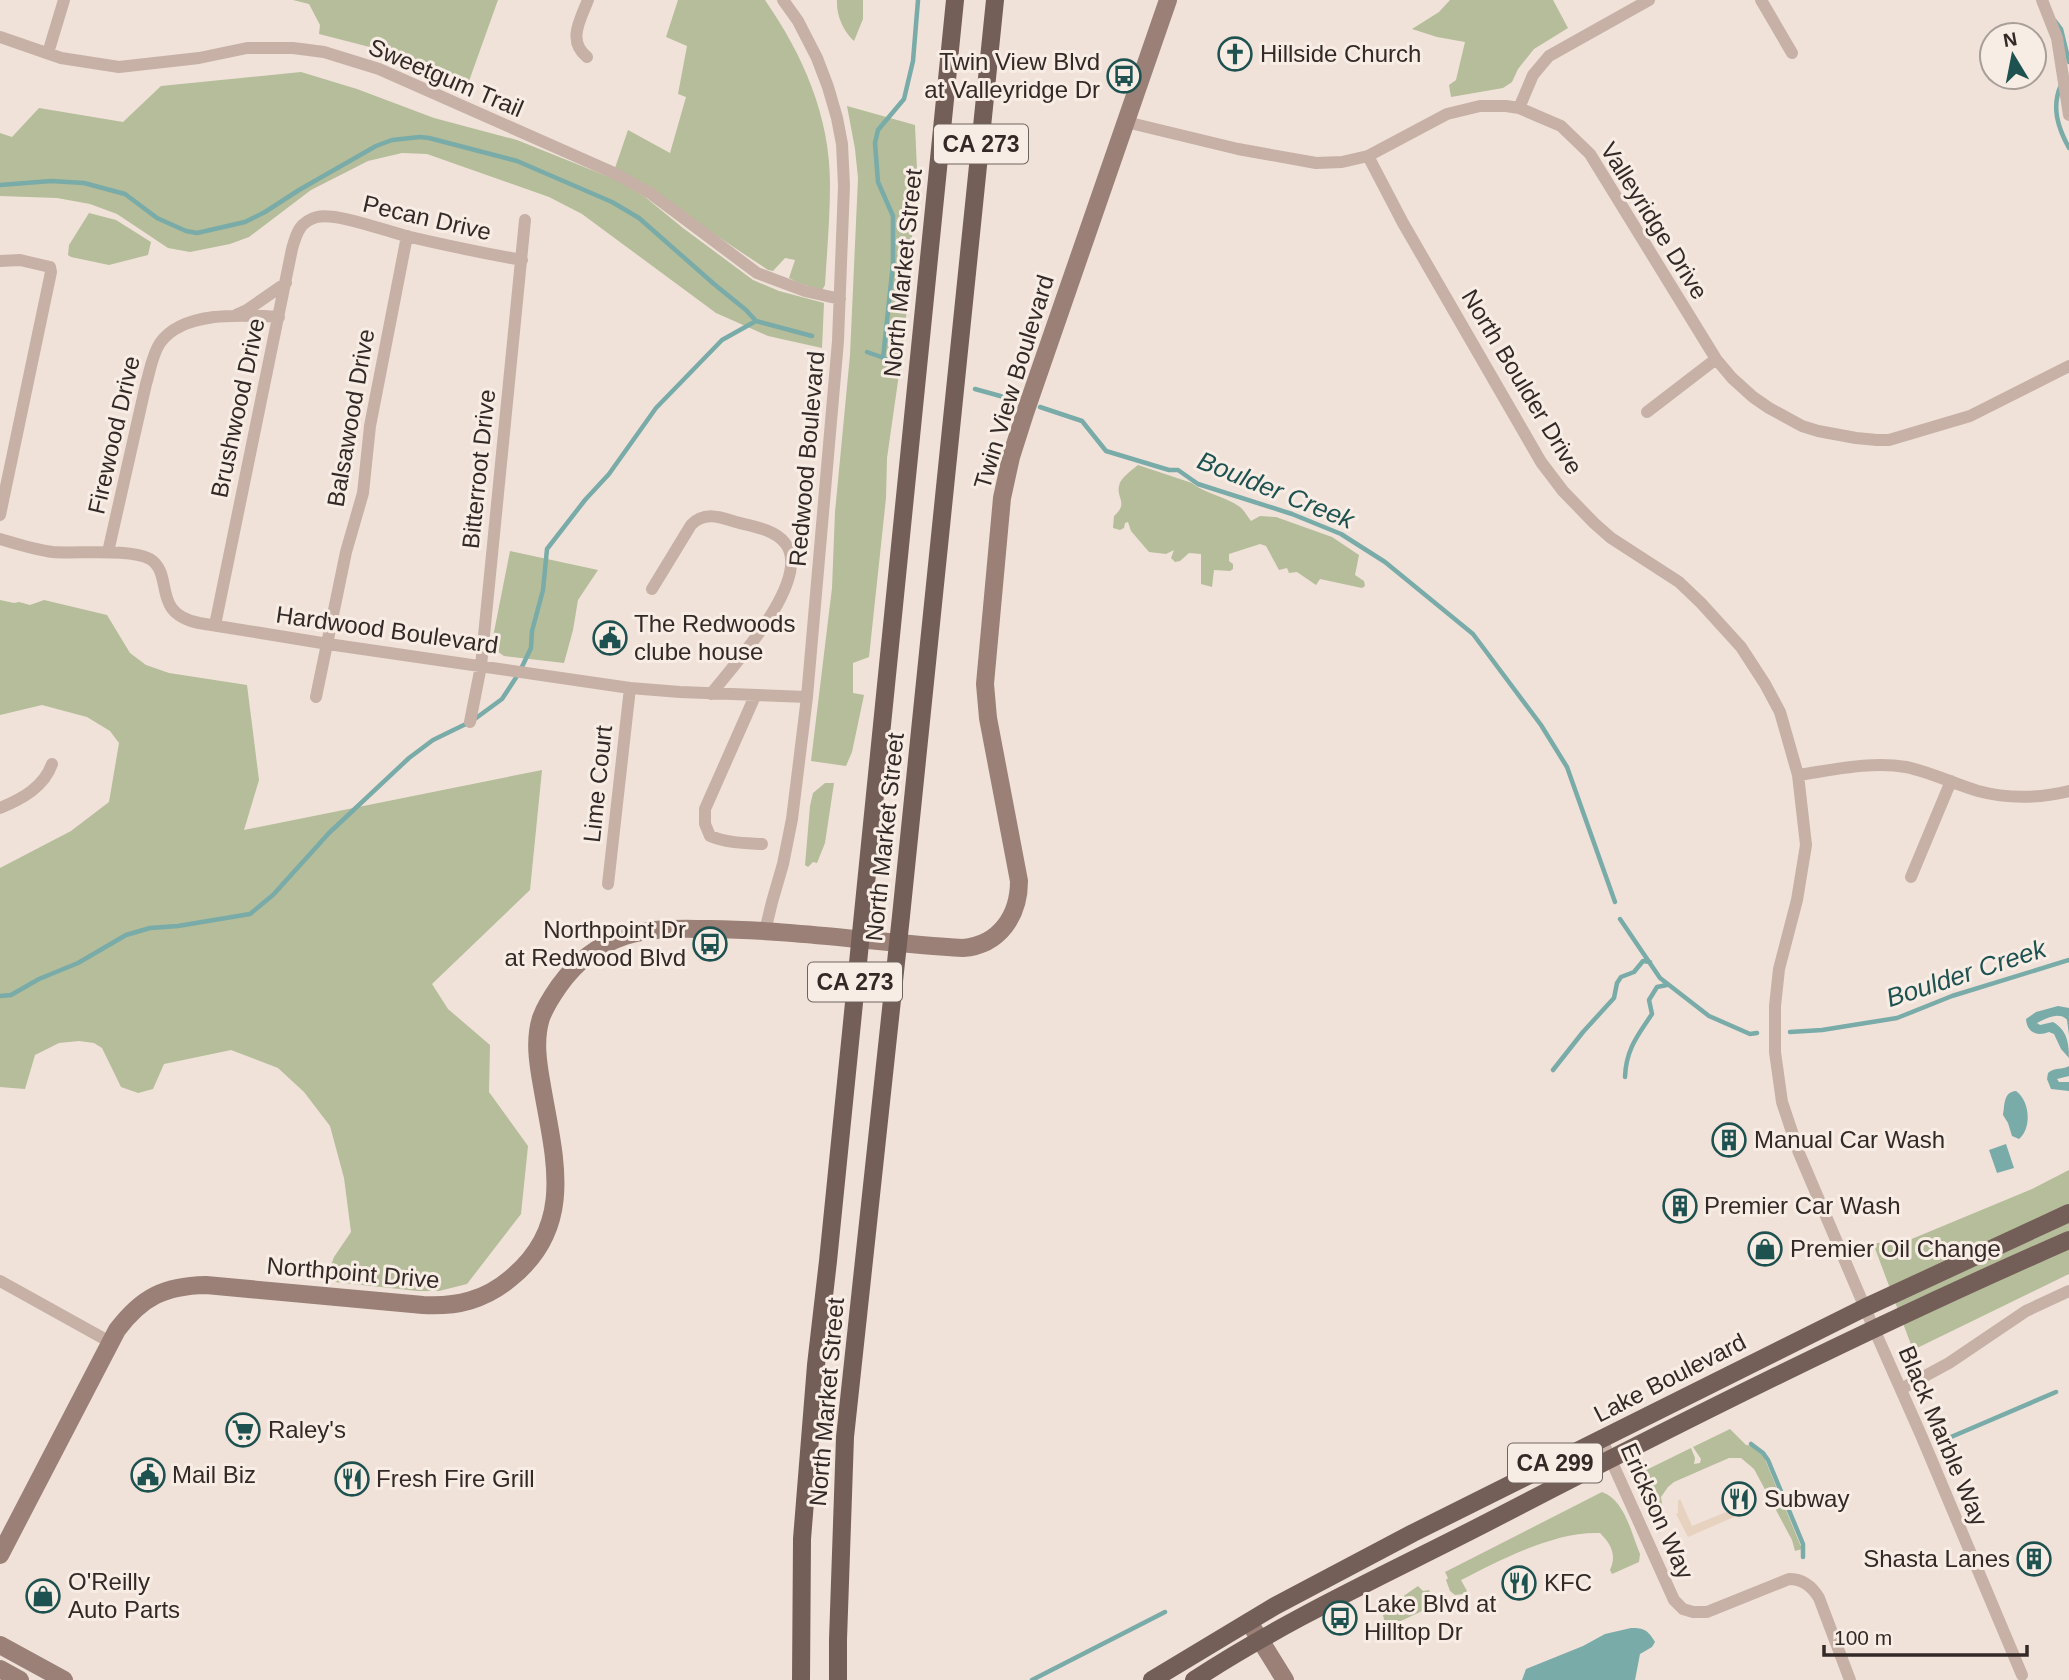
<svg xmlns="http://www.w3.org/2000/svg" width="2069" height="1680" viewBox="0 0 2069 1680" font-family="Helvetica,sans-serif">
  <rect width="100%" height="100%" fill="#f0e2d9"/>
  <path fill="#b5bd9a" d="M 293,0 L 498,0 L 464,95 L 414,62 L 397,54 L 319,34 L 320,25 L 309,4 Z
    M 678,0 L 765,0 C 803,55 830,116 830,184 C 830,218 827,251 825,285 L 822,290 L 799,283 L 789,278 L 795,260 L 785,258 L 773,271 L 768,270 L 615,168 L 628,130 L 670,153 L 686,97 L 678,94 L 687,46 L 666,37 Z
    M 837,0 L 863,0 L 863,19 L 854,41 C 843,31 836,15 837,0 Z
    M 1450,0 L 1553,0 L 1568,28 L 1534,49 L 1518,69 L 1512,82 L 1503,88 L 1451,97 L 1449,85 L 1456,80 L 1465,42 L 1437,37 L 1412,29 L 1439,12 Z
    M 301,72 L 357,89 L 434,118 L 517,140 L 614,179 L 645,197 L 683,228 L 753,280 L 779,291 L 824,303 L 822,348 L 768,336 L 716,313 L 582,214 L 549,197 L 427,154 L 402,153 L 368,161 L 311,190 L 249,237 L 230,244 L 190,252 L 168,248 L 117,214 L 90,204 L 57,198 L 0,196 L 0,133 L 12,137 L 39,108 L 123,122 L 161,86 Z
    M 847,106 L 915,125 L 917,170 L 905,332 L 887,458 L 886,498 L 869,657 L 853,663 L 853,693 L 864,695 L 852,752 L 846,766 L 811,761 L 832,588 L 835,512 L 850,355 L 858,178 L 855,149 Z
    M 89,213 L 116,220 L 151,242 L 148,255 L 109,265 L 71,257 L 68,255 L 69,245 Z
    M 1138,465 L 1192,483 C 1205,494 1225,496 1240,507 C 1245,511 1247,516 1251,521 L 1260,516 L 1276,517 L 1332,537 L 1359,555 L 1355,575 L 1364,581 L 1365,586 L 1362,588 L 1320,579 L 1316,585 L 1297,572 L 1289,573 L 1287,568 L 1279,570 L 1266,546 L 1260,544 L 1229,554 L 1229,561 L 1233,564 L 1233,569 L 1230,571 L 1214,570 L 1212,587 L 1201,584 L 1201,554 L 1189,553 L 1180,561 L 1175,562 L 1171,558 L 1174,550 L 1166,554 L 1149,552 L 1131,531 L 1128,522 L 1125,523 L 1124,528 L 1120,530 L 1113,528 L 1114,516 C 1129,503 1116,498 1119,486 C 1120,478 1132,470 1138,465 Z
    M 510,551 L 598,570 L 578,600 L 573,630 L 564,663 L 504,656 L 491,647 Z
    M 0,600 L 14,603 L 19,602 L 30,605 L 44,600 L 107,615 L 130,653 L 146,665 L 169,673 L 247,685 L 259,780 L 244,830 L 542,770 L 530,890 L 432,984 L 448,1009 L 490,1045 L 489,1092 L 528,1146 L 521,1214 L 467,1284 L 439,1291 L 418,1291 L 325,1281 L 334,1257 L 351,1232 L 344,1178 L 330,1126 L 304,1092 L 278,1068 L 231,1050 L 164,1064 L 153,1089 L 138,1093 L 121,1087 L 102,1048 L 94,1043 L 79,1041 L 59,1043 L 35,1055 L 25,1089 L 0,1087 L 0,868 L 71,831 L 109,802 L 119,743 L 110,731 L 87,717 L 42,705 L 0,715 Z
    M 825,783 L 834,783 L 825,843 L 817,863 L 813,862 L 808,867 L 805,865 L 810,806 L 813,793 Z
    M 2069,1170 L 2069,1274 L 1913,1350 L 1873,1243 L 1902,1243 L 2032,1189 Z
    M 1730,1429 L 1746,1445 L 1752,1446 L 1764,1457 L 1802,1549 L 1795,1551 L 1792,1540 L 1754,1469 L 1741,1458 L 1729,1458 L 1674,1482 L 1668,1487 L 1661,1497 L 1664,1517 L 1659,1534 C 1653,1518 1635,1489 1640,1473 L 1691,1448 L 1695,1458 L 1694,1464 L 1700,1463 L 1701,1459 L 1693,1447 Z
    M 1602,1492 C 1625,1500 1631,1533 1640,1554 L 1639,1562 L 1612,1574 L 1610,1570 C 1617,1555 1611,1544 1600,1533 C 1555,1531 1500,1560 1461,1580 L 1467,1591 L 1463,1594 L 1455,1595 L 1450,1591 L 1446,1580 L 1448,1578 L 1445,1572 Z
    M 1418,1586 L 1423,1591 L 1429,1590 L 1435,1605 L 1386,1628 L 1382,1611 Z"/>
  <path fill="#e7d2c0" d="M 1748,1487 L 1754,1497 L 1755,1508 L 1688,1537 L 1676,1514 L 1678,1513 L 1678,1501 L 1680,1499 L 1692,1526 L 1748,1503 L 1742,1489 Z"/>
  <path fill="#79aba8" d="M 2058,1006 L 2069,1008 L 2069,1035 L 2067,1020 C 2060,1011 2046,1018 2037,1023 L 2040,1025 L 2053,1022 C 2067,1030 2069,1043 2069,1058 L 2061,1049 L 2054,1034 L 2049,1032 C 2036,1037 2027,1032 2026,1019 L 2036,1012 Z
    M 2069,1066 L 2069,1076 L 2057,1079 L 2059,1082 L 2069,1082 L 2069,1091 L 2051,1089 L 2047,1079 L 2048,1073 C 2054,1067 2062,1070 2069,1066 Z
    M 2016,1091 C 2030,1101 2032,1128 2019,1139 L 2012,1136 L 2008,1123 L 2003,1115 C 2005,1105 2003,1092 2016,1091 Z
    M 2006,1144 L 2014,1168 L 1997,1173 L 1989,1150 Z
    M 1631,1628 C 1644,1628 1648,1630 1655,1642 L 1652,1647 L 1640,1654 L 1635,1680 L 1522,1680 L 1526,1669 L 1583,1646 L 1605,1634 Z"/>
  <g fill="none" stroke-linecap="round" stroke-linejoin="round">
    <path stroke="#79aba8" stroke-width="4.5" d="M 2055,21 L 2061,29 L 2069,62
      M 2061,85 C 2051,107 2058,128 2069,148
      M 0,185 L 51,181 L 84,183 L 125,194 L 157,218 L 186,231 L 197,233 L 245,222 L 265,212 L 299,190 L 376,146 L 392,140 L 420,137 L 429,138 L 517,161 L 612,202 L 639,218 L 714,284 L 746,310 L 756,321 L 812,336
      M 867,352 L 901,364
      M 883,358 L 893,264 L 893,216 L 878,182 L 875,143 L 878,130 L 904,99 L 913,61 L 918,0
      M 975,389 L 1011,399
      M 1040,407 L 1082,421 L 1106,451 L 1169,470 L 1178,470 L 1198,484 L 1292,514 L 1341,534 L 1385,562 L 1473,634 L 1541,725 L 1567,767 L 1615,902
      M 1620,919 L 1660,978 L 1709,1016 L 1750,1034 L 1757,1033
      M 0,996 L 11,995 L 39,979 L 78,963 L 126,935 L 150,928 L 178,926 L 250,914 L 273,895 L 329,833 L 409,758 L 433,740 L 472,721 L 502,699 L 519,673 L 531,648 L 532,631 L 543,590 L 547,549 L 585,500 L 609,474 L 656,408 L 722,340 L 756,321
      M 1790,1032 L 1822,1030 L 1897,1018 L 1952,996 L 2069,960
      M 1553,1070 L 1583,1032 L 1614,998 L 1617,983 L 1621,977 L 1634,972 L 1643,961 L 1650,962
      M 1625,1077 C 1626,1049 1638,1035 1652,1014 L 1649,1000 L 1657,987 L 1667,985
      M 1944,1440 L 2056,1392
      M 1751,1444 L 1763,1453 L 1768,1460 L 1803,1544 L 1803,1557
      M 1032,1680 L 1165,1612"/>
    <path stroke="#c7b1a6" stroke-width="12" d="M 1761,0 L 1792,53
      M 2042,0 L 2057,38 L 2069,115
      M 0,37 L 61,58 L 119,67 L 199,58 L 247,48 L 293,48 L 324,52 L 379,69 L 614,173 L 650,193 L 757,273 L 805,291 L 840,299
      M 48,53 L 64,0
      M 587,57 C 567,41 580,20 588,0
      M 1519,108 L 1533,75 L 1549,56 L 1649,0
      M 1126,122 L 1238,149 L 1316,163 L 1342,162 L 1368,156 L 1447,114 L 1480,106 L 1506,106 L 1519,108 L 1561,126 L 1590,154 L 1716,359 L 1732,378 L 1753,397 L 1769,408 L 1802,426 L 1818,431 L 1856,438 L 1877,440 L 1889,440 L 1970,416 L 2069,366
      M 1368,156 L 1403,223 L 1541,462 L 1563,491 L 1594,523 L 1611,538 L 1679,582 L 1701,603 L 1741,647 L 1765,684 L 1780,712 L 1798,775 L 1806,845 L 1797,900 L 1779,969 L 1775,1006 L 1775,1052 L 1782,1102 L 1799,1153 L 1874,1329 L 1921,1435 L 2022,1675
      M 0,261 L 20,260 L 50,267 L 51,272 L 0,515
      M 236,315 L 247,310 L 286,283
      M 1647,412 L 1716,359
      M 0,539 C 17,544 35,550 53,552 C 77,554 130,548 150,559 C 175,575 150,613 199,623 L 328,644 L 630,688 L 680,692 L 807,697
      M 108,552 L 146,384 C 150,371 152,355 160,343 C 183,310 244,315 279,317
      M 652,589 L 691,525 C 704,511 720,517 736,522 C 751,526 774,529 785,543 C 814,578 733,666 711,694
      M 215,625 L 292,249 C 296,234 300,221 317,217 C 335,212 386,231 406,236 C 444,245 483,253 522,260
      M 755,696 L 705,809 L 705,824 L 710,836 C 727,843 744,843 762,844
      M 316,697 L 346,552 L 363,493 L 370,426 L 407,236
      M 470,722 L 481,666 L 525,220
      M 1798,775 C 1833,770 1871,761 1906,767 C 1931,772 1954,784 1978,791 C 2008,799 2040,798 2069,791
      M 0,808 C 22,799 44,787 52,764
      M 1911,877 L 1951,781
      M 608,884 L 630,688
      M 765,931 L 772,902 L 783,864 L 792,819 L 807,697 L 838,341 L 844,186 L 842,144 L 837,118 L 828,87 L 817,58 L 798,21 L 783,0
      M 0,1281 L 110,1342
      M 1901,1389 L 1949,1363 L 2026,1311 L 2069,1291
      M 1602,1440 L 1674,1600 L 1683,1609 L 1693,1612 L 1707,1612 L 1789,1579 C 1803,1579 1812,1586 1819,1598 L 1850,1680"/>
    <path stroke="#9a8077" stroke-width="18" d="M 0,1555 L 117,1330 C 142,1297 164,1286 206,1285 L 423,1305 C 457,1307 485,1300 511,1278 C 576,1225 554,1157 542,1086 C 538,1064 534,1040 541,1018 C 545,1007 552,996 559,986 C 576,962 598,945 625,936 C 652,927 682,929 710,929 C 794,930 879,943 963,948 C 1000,945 1019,915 1019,881 L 988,718 L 985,684 L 1002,498 L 1011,457 L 1025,413 L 1168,0
      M 1249,1622 L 1285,1680
      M 0,1645 L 64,1680
      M 0,1669 L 20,1680"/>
    <path stroke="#745f58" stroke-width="18" d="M 801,1680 L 802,1539 L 816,1365 L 828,1261 L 955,0
      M 838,1680 L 838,1640 L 845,1437 L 901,916 L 995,0
      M 1152,1680 L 1275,1606 L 1413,1533 L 1864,1308 L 2069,1213
      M 1194,1680 C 1287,1619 1389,1573 1488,1522 C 1679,1423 1872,1326 2069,1240"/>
  </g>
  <defs>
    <symbol id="church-ring" viewBox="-11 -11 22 22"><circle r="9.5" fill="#f8ede5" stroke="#1e5250" stroke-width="1.5"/><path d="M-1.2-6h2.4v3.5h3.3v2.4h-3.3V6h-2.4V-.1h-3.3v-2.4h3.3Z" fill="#1e5250"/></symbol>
    <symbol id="bus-ring" viewBox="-11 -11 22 22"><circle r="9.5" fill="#f8ede5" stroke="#1e5250" stroke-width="1.5"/><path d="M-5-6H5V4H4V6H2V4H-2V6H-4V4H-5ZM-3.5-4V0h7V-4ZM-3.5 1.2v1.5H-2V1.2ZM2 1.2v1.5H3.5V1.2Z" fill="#1e5250"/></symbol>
    <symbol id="civic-ring" viewBox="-11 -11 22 22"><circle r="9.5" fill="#f8ede5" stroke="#1e5250" stroke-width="1.5"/><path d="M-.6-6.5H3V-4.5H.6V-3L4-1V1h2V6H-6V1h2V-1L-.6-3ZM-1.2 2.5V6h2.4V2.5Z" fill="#1e5250"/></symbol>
    <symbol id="building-ring" viewBox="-11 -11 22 22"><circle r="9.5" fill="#f8ede5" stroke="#1e5250" stroke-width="1.5"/><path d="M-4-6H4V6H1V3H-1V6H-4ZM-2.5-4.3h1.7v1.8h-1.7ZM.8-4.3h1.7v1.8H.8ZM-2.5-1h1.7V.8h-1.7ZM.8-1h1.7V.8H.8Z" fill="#1e5250"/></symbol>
    <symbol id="shop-ring" viewBox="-11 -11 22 22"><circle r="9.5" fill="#f8ede5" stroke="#1e5250" stroke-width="1.5"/><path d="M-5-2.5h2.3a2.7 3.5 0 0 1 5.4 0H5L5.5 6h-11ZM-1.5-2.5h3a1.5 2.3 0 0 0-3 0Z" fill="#1e5250"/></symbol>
    <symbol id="supermarket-ring" viewBox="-11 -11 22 22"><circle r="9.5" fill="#f8ede5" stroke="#1e5250" stroke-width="1.5"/><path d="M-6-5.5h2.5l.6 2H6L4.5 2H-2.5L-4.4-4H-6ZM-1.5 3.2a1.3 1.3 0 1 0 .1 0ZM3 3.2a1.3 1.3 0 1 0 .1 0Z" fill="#1e5250"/></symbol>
    <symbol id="restaurant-ring" viewBox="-11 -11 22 22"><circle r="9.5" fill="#f8ede5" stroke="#1e5250" stroke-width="1.5"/><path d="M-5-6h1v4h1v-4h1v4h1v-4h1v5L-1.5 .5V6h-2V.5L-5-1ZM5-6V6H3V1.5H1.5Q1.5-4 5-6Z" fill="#1e5250"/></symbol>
  </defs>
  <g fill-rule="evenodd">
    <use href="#church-ring" x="1216" y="35" width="38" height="38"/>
    <use href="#bus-ring" x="1105" y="57" width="38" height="38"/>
    <use href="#civic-ring" x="591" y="619" width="38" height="38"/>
    <use href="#bus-ring" x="691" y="925" width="38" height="38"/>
    <use href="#building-ring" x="1710" y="1121" width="38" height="38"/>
    <use href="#building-ring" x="1661" y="1187" width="38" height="38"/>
    <use href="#shop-ring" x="1746" y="1230" width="38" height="38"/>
    <use href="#supermarket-ring" x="224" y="1411" width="38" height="38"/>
    <use href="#civic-ring" x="129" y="1456" width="38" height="38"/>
    <use href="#restaurant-ring" x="333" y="1460" width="38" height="38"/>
    <use href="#restaurant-ring" x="1720" y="1480" width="38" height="38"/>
    <use href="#building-ring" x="2015" y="1540" width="38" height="38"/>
    <use href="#restaurant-ring" x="1500" y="1564" width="38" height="38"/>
    <use href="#shop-ring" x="24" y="1577" width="38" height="38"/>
    <use href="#bus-ring" x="1321" y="1599" width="38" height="38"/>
  </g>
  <g text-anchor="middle" stroke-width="6" stroke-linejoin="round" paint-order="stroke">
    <g fill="#f8ede5" stroke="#6e645f" stroke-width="2">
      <rect x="934" y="124.5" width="94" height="39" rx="5"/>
      <rect x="808" y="962.5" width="94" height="39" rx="5"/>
      <rect x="1508" y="1443.5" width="94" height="39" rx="5"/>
    </g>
    <g font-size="23" font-weight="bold" fill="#332926">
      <text x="981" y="152">CA 273</text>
      <text x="855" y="990">CA 273</text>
      <text x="1555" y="1471">CA 299</text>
    </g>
    <g font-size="24" fill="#332926" stroke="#f8ede5" text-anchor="start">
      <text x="1260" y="62">Hillside Church</text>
      <text x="1100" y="70" text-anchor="end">Twin View Blvd<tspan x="1100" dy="28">at Valleyridge Dr</tspan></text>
      <text x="634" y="632">The Redwoods<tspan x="634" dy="28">clube house</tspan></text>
      <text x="686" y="938" text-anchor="end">Northpoint Dr<tspan x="686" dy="28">at Redwood Blvd</tspan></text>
      <text x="1754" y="1148">Manual Car Wash</text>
      <text x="1704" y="1214">Premier Car Wash</text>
      <text x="1790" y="1257">Premier Oil Change</text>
      <text x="268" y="1438">Raley's</text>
      <text x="172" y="1483">Mail Biz</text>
      <text x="376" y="1487">Fresh Fire Grill</text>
      <text x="1764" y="1507">Subway</text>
      <text x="2010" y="1567" text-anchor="end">Shasta Lanes</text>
      <text x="68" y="1590">O'Reilly<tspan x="68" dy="28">Auto Parts</tspan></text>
      <text x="1544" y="1591">KFC</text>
      <text x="1364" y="1612">Lake Blvd at<tspan x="1364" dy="28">Hilltop Dr</tspan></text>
    </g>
    <g font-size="24" fill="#332926" stroke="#f8ede5">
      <text transform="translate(446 78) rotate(23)" y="8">Sweetgum Trail</text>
      <text transform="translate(427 218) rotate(13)" y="8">Pecan Drive</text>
      <text transform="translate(1654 221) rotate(58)" y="8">Valleyridge Drive</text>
      <text transform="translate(903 273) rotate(-84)" y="8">North Market Street</text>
      <text transform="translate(1014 382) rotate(-73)" y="8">Twin View Boulevard</text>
      <text transform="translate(1522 382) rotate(59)" y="8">North Boulder Drive</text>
      <text transform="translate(238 408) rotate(-78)" y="8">Brushwood Drive</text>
      <text transform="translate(351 418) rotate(-80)" y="8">Balsawood Drive</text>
      <text transform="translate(114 435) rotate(-77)" y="8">Firewood Drive</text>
      <text transform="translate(807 459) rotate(-85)" y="8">Redwood Boulevard</text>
      <text transform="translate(479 469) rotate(-84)" y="8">Bitterroot Drive</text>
      <text transform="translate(387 630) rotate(8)" y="8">Hardwood Boulevard</text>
      <text transform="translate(598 784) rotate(-84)" y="8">Lime Court</text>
      <text transform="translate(885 837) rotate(-84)" y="8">North Market Street</text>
      <text transform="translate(353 1273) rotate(5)" y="8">Northpoint Drive</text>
      <text transform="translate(1670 1378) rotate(-27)" y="8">Lake Boulevard</text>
      <text transform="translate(827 1402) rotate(-85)" y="8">North Market Street</text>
      <text transform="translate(1943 1436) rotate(67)" y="8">Black Marble Way</text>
      <text transform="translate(1657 1511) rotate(66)" y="8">Erickson Way</text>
    </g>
    <g font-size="26" font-style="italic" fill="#1e5250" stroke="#f8ede5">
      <text transform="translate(1276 490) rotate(22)" y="9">Boulder Creek</text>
      <text transform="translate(1966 973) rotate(-18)" y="9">Boulder Creek</text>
    </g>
  </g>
  <g transform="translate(2013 56) rotate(350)"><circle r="33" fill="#f8ede5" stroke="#a99f99" stroke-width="2"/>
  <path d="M0-5L12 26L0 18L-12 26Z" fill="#1e5250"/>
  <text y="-10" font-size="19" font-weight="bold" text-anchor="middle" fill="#332926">N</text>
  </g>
  <path d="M1824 1645v10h203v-10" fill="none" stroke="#332926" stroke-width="3.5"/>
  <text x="1834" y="1645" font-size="21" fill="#332926" stroke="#f8ede5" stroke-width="5" paint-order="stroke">100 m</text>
</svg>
